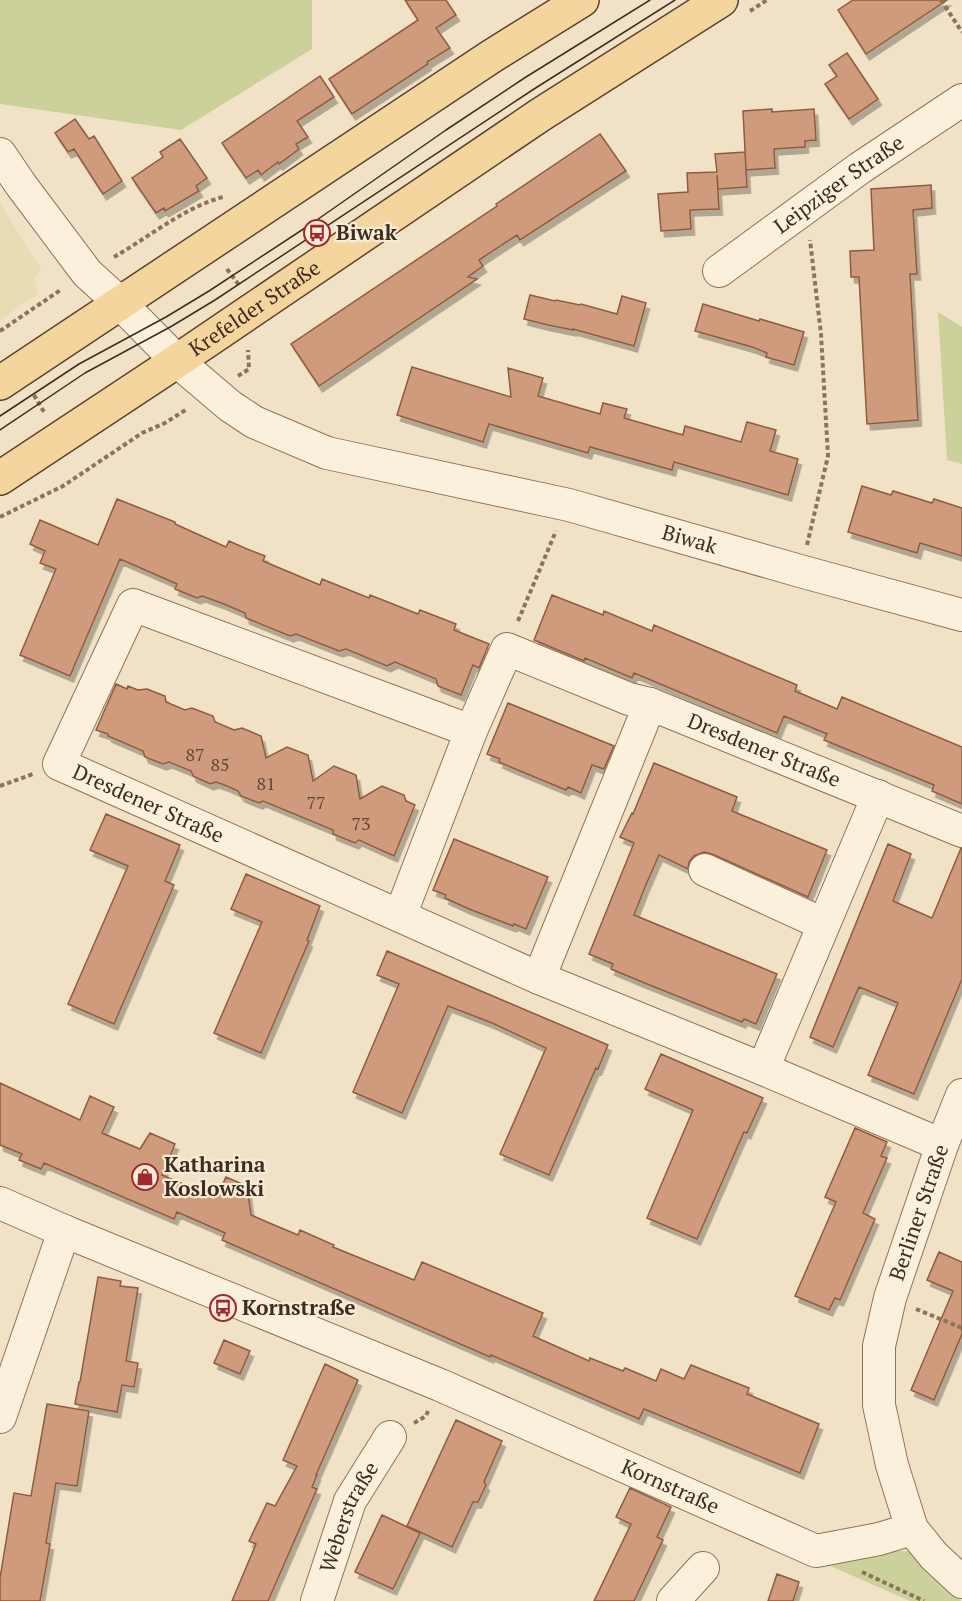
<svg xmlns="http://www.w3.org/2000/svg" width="962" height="1601" viewBox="0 0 962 1601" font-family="'PT Serif',serif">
  <defs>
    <filter id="shadow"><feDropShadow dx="3.5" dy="6" stdDeviation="0" flood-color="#0004"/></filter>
  </defs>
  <rect width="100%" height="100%" fill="#f1e2c7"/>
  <path fill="#e7dcb4" d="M 0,203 L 41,269 L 35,279 L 39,293 L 0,320 Z"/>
  <path fill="#ccd09a" d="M 0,0 L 312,0 L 312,49 L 181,130 L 0,104 Z
    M 938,312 L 962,327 L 962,464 L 947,460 Z
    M 892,1550 L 913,1552 L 961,1601 L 910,1601 L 810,1557 Z"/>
  <path fill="#d09b7b" stroke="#8e5b40" stroke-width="1.5" filter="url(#shadow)" d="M 405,0 L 446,0 L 456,15 L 436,28 L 450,48 L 427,62 L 428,64 L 352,114 L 329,79 L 418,20 Z
    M 853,0 L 947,0 L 866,54 L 838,10 Z
    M 847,53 L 878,99 L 849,119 L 825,84 L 837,76 L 829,65 Z
    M 320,76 L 334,97 L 297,121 L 308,137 L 296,144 L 299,149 L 279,164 L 278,162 L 261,175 L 258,170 L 246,178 L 222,143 Z
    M 772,109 L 772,112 L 814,109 L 816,140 L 805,141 L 805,147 L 774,149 L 775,168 L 746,170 L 743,111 Z
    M 75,119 L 89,139 L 94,136 L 122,181 L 103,194 L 74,149 L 68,152 L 55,133 Z
    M 600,134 L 626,171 L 520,240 L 517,235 L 479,260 L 483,266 L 468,277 L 477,279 L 319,386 L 291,344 L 497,206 L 496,204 Z
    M 180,139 L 207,178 L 196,186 L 199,191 L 165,211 L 164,208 L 156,213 L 132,178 L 163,157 L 160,152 Z
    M 745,152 L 747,187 L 718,189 L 717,175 L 719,209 L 690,210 L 691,229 L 661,231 L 658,194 L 688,192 L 687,173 L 717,172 L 715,154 Z
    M 931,185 L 932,208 L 913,210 L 917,274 L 910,274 L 918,420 L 867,424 L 859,277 L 851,277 L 850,251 L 874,250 L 871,189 Z
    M 530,295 L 555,301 L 556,300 L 580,305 L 581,304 L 617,314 L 622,296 L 646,303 L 634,346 L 573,329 L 573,330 L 548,325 L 524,319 Z
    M 703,304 L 759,321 L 760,319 L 804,332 L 794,365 L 766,357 L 767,353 L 752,347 L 695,331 Z
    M 412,367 L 511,397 L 508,368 L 543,378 L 538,396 L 600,414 L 603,403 L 627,409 L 624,418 L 683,435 L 685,426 L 741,442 L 747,422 L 776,430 L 770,451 L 798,459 L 788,495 L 674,462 L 672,470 L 590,447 L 588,453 L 489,424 L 483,442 L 397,415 Z
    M 862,486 L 891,495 L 893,491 L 932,503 L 934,499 L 962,508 L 962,556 L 920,543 L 917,553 L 848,532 Z
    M 117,499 L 175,522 L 175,524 L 226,547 L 229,541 L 247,549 L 265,556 L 263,561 L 320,585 L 322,579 L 369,598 L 370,595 L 418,614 L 420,610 L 456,624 L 454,630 L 489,644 L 479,668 L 473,665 L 461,695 L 438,686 L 436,679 L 395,662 L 387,666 L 346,649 L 339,651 L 296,634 L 290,636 L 246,618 L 245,613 L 224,604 L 202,596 L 197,598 L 175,589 L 177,584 L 120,559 L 70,676 L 20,655 L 56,569 L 40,563 L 45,551 L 30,544 L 40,520 L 98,545 Z
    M 552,595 L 603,615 L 604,611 L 652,631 L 654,625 L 797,685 L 795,691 L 837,709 L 842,697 L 962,747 L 962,804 L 932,791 L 934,785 L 824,740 L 827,734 L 784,716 L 777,733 L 634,673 L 632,678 L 585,658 L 584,661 L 534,640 Z
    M 116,684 L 127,689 L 128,686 L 138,690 L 147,689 L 165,696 L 166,702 L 185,710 L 192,708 L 213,716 L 215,722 L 234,730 L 242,728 L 261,736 L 266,758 L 287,747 L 308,755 L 313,781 L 334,766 L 356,775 L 360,799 L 382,786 L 404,795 L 406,801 L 415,805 L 394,856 L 359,840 L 355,843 L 333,834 L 333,830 L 263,801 L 259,803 L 241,796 L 238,791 L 227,786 L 216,782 L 210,784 L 193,776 L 191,771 L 169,762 L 163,764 L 145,757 L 143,751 L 108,736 L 108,734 L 96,730 Z
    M 508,703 L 614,746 L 604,769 L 592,765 L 581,793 L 568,787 L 566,790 L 520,771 L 499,762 L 500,759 L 487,754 Z
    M 654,763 L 737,797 L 732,811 L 827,850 L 808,897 L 712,854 L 704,852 L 694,856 L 689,862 L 688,869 L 659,855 L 645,887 L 634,915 L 777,974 L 756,1024 L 744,1019 L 742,1022 L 647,984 L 611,969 L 613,964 L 589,954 L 634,843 L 620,837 L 632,813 L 633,814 Z
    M 106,814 L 180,845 L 165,881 L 174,885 L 114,1024 L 68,1004 L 128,866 L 90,850 Z
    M 454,839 L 548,877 L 526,929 L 514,924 L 513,926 L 469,909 L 445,898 L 446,895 L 433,890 Z
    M 888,844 L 911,854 L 893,901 L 932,918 L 961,848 L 962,849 L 962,979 L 914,1094 L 868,1075 L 898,1003 L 859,987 L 833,1047 L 810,1037 Z
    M 246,874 L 320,906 L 307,940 L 309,941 L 261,1053 L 214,1033 L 262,922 L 231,909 Z
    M 387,951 L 608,1045 L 598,1069 L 596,1068 L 549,1175 L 500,1154 L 546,1048 L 492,1023 L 448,1006 L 402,1113 L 353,1092 L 399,984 L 377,975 Z
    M 661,1054 L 763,1098 L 747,1133 L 744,1132 L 697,1239 L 647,1218 L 693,1110 L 645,1089 Z
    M 0,1083 L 80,1120 L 90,1096 L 114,1107 L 102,1133 L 140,1149 L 150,1133 L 175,1144 L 162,1175 L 207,1194 L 209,1188 L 219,1192 L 226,1177 L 247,1186 L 251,1215 L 267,1222 L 298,1235 L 300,1230 L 334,1245 L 333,1247 L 414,1280 L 422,1262 L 543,1313 L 533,1336 L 589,1361 L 590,1358 L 623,1371 L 625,1368 L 656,1381 L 661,1369 L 684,1379 L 691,1365 L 749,1388 L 747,1394 L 819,1424 L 800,1473 L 644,1409 L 639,1419 L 491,1355 L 490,1357 L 222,1240 L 225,1233 L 177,1212 L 174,1219 L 44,1163 L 41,1169 L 19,1160 L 22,1154 L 0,1145 Z
    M 855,1128 L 887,1142 L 881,1156 L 887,1158 L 863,1213 L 875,1219 L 840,1300 L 835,1298 L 829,1310 L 795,1296 L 836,1202 L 825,1197 Z
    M 939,1252 L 962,1262 L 962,1334 L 934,1400 L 911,1390 L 953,1291 L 927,1280 Z
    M 98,1277 L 121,1281 L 120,1286 L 138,1288 L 126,1361 L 138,1363 L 134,1387 L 122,1385 L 117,1412 L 75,1404 L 79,1382 L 80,1382 Z
    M 224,1340 L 250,1351 L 240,1374 L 214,1363 Z
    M 325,1364 L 358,1380 L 316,1475 L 317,1475 L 312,1487 L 317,1489 L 268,1601 L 232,1601 L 256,1544 L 249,1541 L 267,1503 L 275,1506 L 297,1466 L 283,1460 Z
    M 47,1404 L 89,1411 L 77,1486 L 56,1483 L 46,1543 L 50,1544 L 40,1601 L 0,1601 L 0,1578 L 14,1493 L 31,1496 Z
    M 456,1420 L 502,1441 L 484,1482 L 486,1485 L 478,1502 L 473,1502 L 452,1547 L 407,1526 Z
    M 630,1488 L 671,1507 L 657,1537 L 663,1540 L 634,1601 L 594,1601 L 631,1524 L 616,1517 Z
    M 382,1515 L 420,1533 L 393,1589 L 355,1572 Z
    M 777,1574 L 799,1582 L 793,1601 L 768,1601 Z"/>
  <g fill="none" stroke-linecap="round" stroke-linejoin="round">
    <defs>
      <g id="minor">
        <path id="s1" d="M 0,154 L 21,185 L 87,273 L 120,303 L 177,361 L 230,406 L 254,422 L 327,453 L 569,505 L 800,571 L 962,615"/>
        <path id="s2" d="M 719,271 L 860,168 L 962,100"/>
        <path id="s3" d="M 471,731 L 507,649 L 629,699 L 650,704 L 962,831"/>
        <path d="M 705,870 L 823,924"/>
        <path id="s4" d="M 400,916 L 471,731 L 133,605 L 59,764 L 539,978 L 763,1069 L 942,1145"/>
        <path d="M 539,978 L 650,704"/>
        <path d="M 763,1069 L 878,796"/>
        <path id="s5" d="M 0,1203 L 64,1231 L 440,1385 L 816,1551 L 879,1539 L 912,1529 L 934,1556 L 962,1582"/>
        <path d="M 0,1417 L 64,1231"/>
        <path id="s6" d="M 912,1529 L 892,1465 L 879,1405 L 879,1346 L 890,1298 L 942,1145 L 962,1095"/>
        <path id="s7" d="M 317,1601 L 350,1501 L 390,1437"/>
        <path d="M 673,1601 L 703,1568"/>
      </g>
      <g id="major">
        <path d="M 0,383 L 492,56 L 582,0"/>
        <path id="s8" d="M 0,478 L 177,361 L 540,115 L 721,0"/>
      </g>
    </defs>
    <use href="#minor" stroke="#8e735b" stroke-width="34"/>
    <use href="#major" stroke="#5b422f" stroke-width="36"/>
    <path stroke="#8e735b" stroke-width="4" stroke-dasharray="4.5 3" stroke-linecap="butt" d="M 941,0 L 962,32
      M 750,11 L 767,0
      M 114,257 C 149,237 185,207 223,197
      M 227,269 L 239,285
      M 0,331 L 62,289
      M 238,376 L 249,369 L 248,350
      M 34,395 L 44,412
      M 0,517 L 63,486 L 142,433 L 165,423 L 187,409
      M 807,545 L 828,456 L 821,334 L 810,240
      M 518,621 L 556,531
      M 0,786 L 33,774
      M 916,1309 L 962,1328
      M 414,1423 L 426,1416 L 428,1411
      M 862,1572 L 924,1601"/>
    <use href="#minor" stroke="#faf0db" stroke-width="32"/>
    <use href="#major" stroke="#f4d59e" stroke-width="33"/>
    <path stroke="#3d2c1f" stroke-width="1.5" d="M 0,416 L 79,364 L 166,317 L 209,291 L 311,224 L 446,130 L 526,77 L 650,0
      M 0,430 L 85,373 L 172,326 L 215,300 L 534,89 L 675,0"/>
  </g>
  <defs>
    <symbol id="bus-ring" viewBox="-11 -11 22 22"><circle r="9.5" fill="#f7edd7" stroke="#a0282f" stroke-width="1.5"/><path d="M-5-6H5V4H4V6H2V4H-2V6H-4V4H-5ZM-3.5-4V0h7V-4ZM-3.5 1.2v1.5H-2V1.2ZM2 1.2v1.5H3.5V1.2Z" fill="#a0282f"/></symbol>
    <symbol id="shop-ring" viewBox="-11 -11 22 22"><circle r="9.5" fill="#f7edd7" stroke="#a0282f" stroke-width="1.5"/><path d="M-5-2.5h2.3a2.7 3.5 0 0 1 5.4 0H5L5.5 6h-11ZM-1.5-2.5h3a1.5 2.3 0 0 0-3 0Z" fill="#a0282f"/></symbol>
  </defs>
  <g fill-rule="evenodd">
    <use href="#bus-ring" x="302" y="218" width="30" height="30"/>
    <use href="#shop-ring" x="130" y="1162" width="30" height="30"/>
    <use href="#bus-ring" x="208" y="1293" width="30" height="30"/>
  </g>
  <g text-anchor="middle" stroke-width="4.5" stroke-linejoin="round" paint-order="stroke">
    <g font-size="18" fill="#624836">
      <text x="195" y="761">87</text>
      <text x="220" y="771">85</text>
      <text x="266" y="790">81</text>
      <text x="316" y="809">77</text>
      <text x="361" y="830">73</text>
    </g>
    <g font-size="21" fill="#3d2c1f" stroke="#f7edd7">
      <text dy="7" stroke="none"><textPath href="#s2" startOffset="148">Leipziger Straße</textPath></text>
      <text dy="7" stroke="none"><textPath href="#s8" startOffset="306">Krefelder Straße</textPath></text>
      <text dy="7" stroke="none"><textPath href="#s1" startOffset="824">Biwak</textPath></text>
      <text dy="7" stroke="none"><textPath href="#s3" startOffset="366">Dresdener Straße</textPath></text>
      <text dy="7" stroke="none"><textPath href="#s4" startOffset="832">Dresdener Straße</textPath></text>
      <text dy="7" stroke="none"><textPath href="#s6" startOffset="327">Berliner Straße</textPath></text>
      <text dy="7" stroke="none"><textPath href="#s5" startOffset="728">Kornstraße</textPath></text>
      <text dy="7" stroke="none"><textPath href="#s7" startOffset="90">Weberstraße</textPath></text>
    </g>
    <g font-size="21" font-weight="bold" fill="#3d2c1f" stroke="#f7edd7" text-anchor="start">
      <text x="336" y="240">Biwak</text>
      <text x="164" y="1172">Katharina<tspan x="164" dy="24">Koslowski</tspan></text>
      <text x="242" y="1315">Kornstraße</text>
    </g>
  </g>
</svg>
